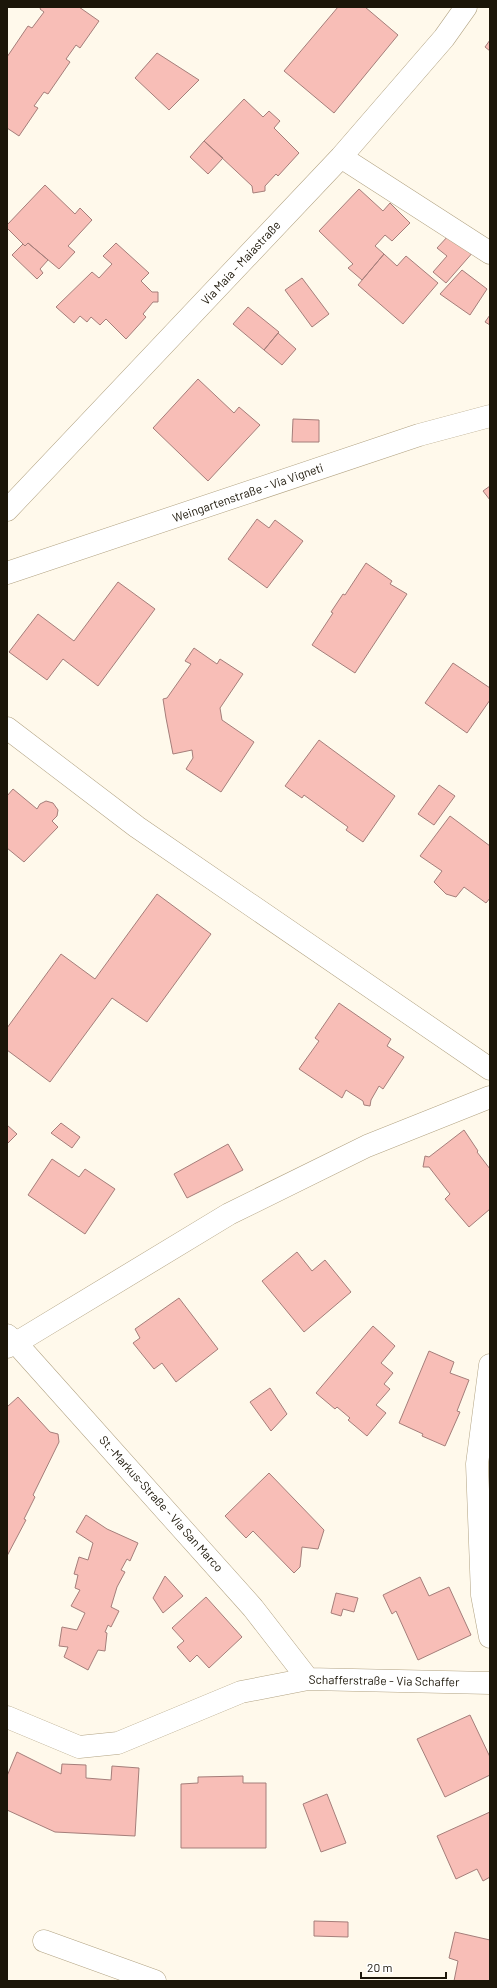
<svg xmlns="http://www.w3.org/2000/svg" width="497" height="1988" viewBox="0 0 497 1988" font-family="Barlow,sans-serif">
  <rect width="100%" height="100%" fill="#fff9eb"/>
  <path fill="#f8beb7" stroke="#a57e7a" d="M 41,7 L 79,7 L 99,21 L 80,48 L 76,45 L 66,59 L 70,62 L 48,94 L 44,92 L 34,106 L 38,108 L 19,136 L 7,128 L 7,57 L 28,26 L 32,28 L 44,12 L 40,9 Z
    M 338,7 L 365,7 L 398,35 L 334,113 L 284,71 Z
    M 490,40 L 490,51 L 485,47 Z
    M 157,53 L 199,80 L 169,110 L 135,78 Z
    M 244,99 L 263,117 L 269,111 L 280,121 L 274,128 L 299,153 L 278,176 L 276,174 L 265,186 L 265,191 L 253,193 L 252,186 L 204,141 Z
    M 204,141 L 223,158 L 208,174 L 190,157 Z
    M 45,185 L 75,214 L 80,208 L 92,220 L 68,246 L 75,252 L 59,269 L 28,243 L 25,246 L 7,228 L 7,225 Z
    M 359,189 L 383,211 L 390,203 L 410,223 L 392,241 L 385,235 L 375,246 L 384,254 L 362,280 L 348,268 L 353,264 L 319,231 Z
    M 449,235 L 474,251 L 446,283 L 433,272 L 447,256 L 437,248 Z
    M 28,243 L 48,260 L 40,269 L 43,273 L 37,279 L 12,255 L 23,244 L 25,246 Z
    M 116,243 L 149,273 L 141,281 L 152,292 L 158,292 L 158,302 L 153,302 L 143,314 L 146,317 L 126,339 L 106,319 L 100,325 L 91,317 L 87,322 L 80,316 L 74,323 L 56,307 L 92,272 L 99,278 L 112,264 L 103,256 Z
    M 384,254 L 397,266 L 406,256 L 438,283 L 403,324 L 358,285 Z
    M 462,270 L 487,289 L 470,315 L 440,294 Z
    M 302,278 L 329,314 L 312,327 L 285,290 Z
    M 248,307 L 279,332 L 264,350 L 233,324 Z
    M 490,315 L 490,325 L 485,322 Z
    M 278,333 L 296,349 L 282,365 L 264,350 Z
    M 198,379 L 234,413 L 239,407 L 260,425 L 208,481 L 153,428 Z
    M 293,419 L 319,420 L 319,442 L 292,442 Z
    M 490,486 L 490,500 L 483,491 Z
    M 257,519 L 269,528 L 275,520 L 303,541 L 267,588 L 228,559 Z
    M 366,563 L 392,581 L 390,584 L 407,594 L 355,673 L 312,645 L 333,613 L 331,612 L 343,594 L 345,595 Z
    M 118,582 L 155,609 L 98,686 L 63,659 L 47,680 L 9,652 L 38,614 L 74,641 Z
    M 194,648 L 217,664 L 220,659 L 243,674 L 220,708 L 222,720 L 254,742 L 221,792 L 186,769 L 193,758 L 192,750 L 173,754 L 166,718 L 163,699 L 167,698 L 191,664 L 185,661 Z
    M 453,663 L 490,688 L 490,700 L 467,733 L 425,703 Z
    M 319,740 L 395,796 L 363,842 L 346,830 L 348,827 L 304,795 L 302,798 L 285,786 Z
    M 439,785 L 455,796 L 434,825 L 418,814 Z
    M 13,789 L 37,809 L 40,804 L 46,801 L 53,803 L 58,810 L 57,816 L 52,821 L 58,827 L 24,862 L 7,848 L 7,796 Z
    M 450,816 L 490,846 L 490,898 L 486,903 L 464,887 L 456,897 L 446,894 L 434,882 L 442,871 L 420,856 Z
    M 157,894 L 211,934 L 147,1022 L 112,998 L 50,1082 L 7,1050 L 7,1028 L 61,954 L 95,979 Z
    M 339,1003 L 391,1039 L 387,1046 L 404,1057 L 383,1089 L 379,1086 L 371,1100 L 370,1106 L 364,1105 L 363,1101 L 346,1090 L 342,1098 L 299,1069 L 319,1041 L 315,1038 Z
    M 61,1123 L 80,1137 L 72,1148 L 51,1133 Z
    M 7,1125 L 17,1134 L 7,1144 Z
    M 464,1130 L 478,1151 L 477,1152 L 490,1169 L 490,1209 L 469,1227 L 445,1199 L 450,1194 L 429,1167 L 423,1167 L 425,1156 L 429,1157 Z
    M 228,1144 L 243,1170 L 187,1198 L 174,1174 Z
    M 52,1159 L 79,1177 L 85,1169 L 115,1189 L 85,1234 L 28,1195 Z
    M 297,1252 L 312,1271 L 325,1260 L 351,1292 L 304,1332 L 262,1281 Z
    M 179,1298 L 218,1349 L 176,1382 L 162,1363 L 154,1369 L 133,1343 L 140,1338 L 135,1329 Z
    M 373,1326 L 395,1346 L 381,1363 L 393,1373 L 384,1384 L 390,1389 L 376,1405 L 386,1413 L 367,1436 L 348,1420 L 350,1418 L 337,1407 L 335,1409 L 316,1393 Z
    M 429,1351 L 454,1362 L 450,1373 L 469,1380 L 457,1411 L 460,1412 L 445,1446 L 422,1436 L 423,1434 L 399,1423 Z
    M 270,1388 L 287,1414 L 271,1431 L 250,1402 Z
    M 18,1397 L 50,1432 L 58,1434 L 59,1442 L 33,1495 L 35,1497 L 24,1519 L 26,1520 L 7,1556 L 7,1407 Z
    M 269,1473 L 324,1530 L 318,1549 L 302,1547 L 300,1567 L 294,1573 L 253,1531 L 246,1538 L 225,1516 Z
    M 86,1515 L 107,1529 L 138,1543 L 130,1561 L 127,1559 L 121,1570 L 125,1572 L 117,1587 L 111,1607 L 119,1611 L 111,1627 L 108,1625 L 105,1632 L 107,1633 L 105,1651 L 98,1650 L 88,1670 L 64,1657 L 68,1647 L 59,1646 L 62,1627 L 77,1630 L 85,1613 L 71,1606 L 80,1590 L 75,1588 L 78,1575 L 74,1574 L 79,1557 L 88,1560 L 93,1543 L 76,1532 Z
    M 165,1576 L 183,1596 L 163,1613 L 153,1598 Z
    M 420,1577 L 429,1596 L 449,1587 L 471,1635 L 418,1660 L 396,1611 L 392,1614 L 383,1595 Z
    M 336,1593 L 358,1598 L 354,1612 L 343,1609 L 341,1616 L 331,1613 Z
    M 206,1597 L 242,1637 L 209,1668 L 197,1655 L 190,1662 L 177,1647 L 184,1641 L 172,1628 Z
    M 470,1715 L 490,1757 L 490,1775 L 445,1797 L 417,1739 Z
    M 17,1752 L 61,1774 L 62,1764 L 86,1765 L 86,1778 L 111,1780 L 112,1766 L 139,1768 L 135,1836 L 55,1832 L 7,1810 L 7,1776 Z
    M 243,1776 L 243,1783 L 266,1783 L 266,1848 L 181,1848 L 181,1784 L 198,1783 L 198,1777 Z
    M 327,1794 L 346,1843 L 321,1852 L 303,1804 Z
    M 490,1812 L 490,1877 L 483,1881 L 477,1869 L 456,1879 L 437,1836 Z
    M 314,1921 L 348,1922 L 348,1937 L 314,1936 Z
    M 455,1932 L 490,1940 L 490,1981 L 454,1981 L 458,1961 L 449,1958 Z"/>
  <g fill="none" stroke-linecap="round" stroke-linejoin="round">
    <defs>
      <path id="minor" d="M 341,157 L 490,253
        M 7,510 L 341,157 L 444,38 L 466,7
        M 7,573 L 419,435 L 490,416
        M 7,728 L 137,827 L 490,1069
        M 7,1335 L 16,1343 L 253,1608 L 308,1679
        M 7,1347 L 16,1343 L 229,1214 L 367,1146 L 490,1097
        M 490,1365 L 477,1464 L 482,1595 L 490,1637
        M 7,1717 L 79,1747 L 118,1743 L 241,1692 L 308,1679 L 490,1683
        M 44,1941 L 155,1981"/>
    </defs>
    <use href="#minor" stroke="#b2a383" stroke-width="23"/>
    <use href="#minor" stroke="#fff" stroke-width="22"/>
  </g>
  <g text-anchor="middle" stroke-width="3" stroke-linejoin="round" paint-order="stroke">
    <g font-size="12" fill="#1c1609" stroke="#fff">
      <text transform="translate(241 263) rotate(-47)" y="4">Via Maia - Maiastraße</text>
      <text transform="translate(248 493) rotate(-19)" y="4">Weingartenstraße - Via Vigneti</text>
      <text transform="translate(161 1504) rotate(48)" y="4">St.-Markus-Straße - Via San Marco</text>
      <text transform="translate(384 1681) rotate(1)" y="4">Schafferstraße - Via Schaffer</text>
    </g>
  </g>
  <rect width="497" height="1988" fill="none" stroke="#1c1609" stroke-width="16"/>
  <path d="M361 1972v6h85v-6" fill="none" stroke="#1c1609" stroke-width="2"/>
  <text x="367" y="1972" font-size="12" fill="#1c1609" stroke="#ffffff" stroke-width="3" paint-order="stroke">20 m</text>
</svg>
